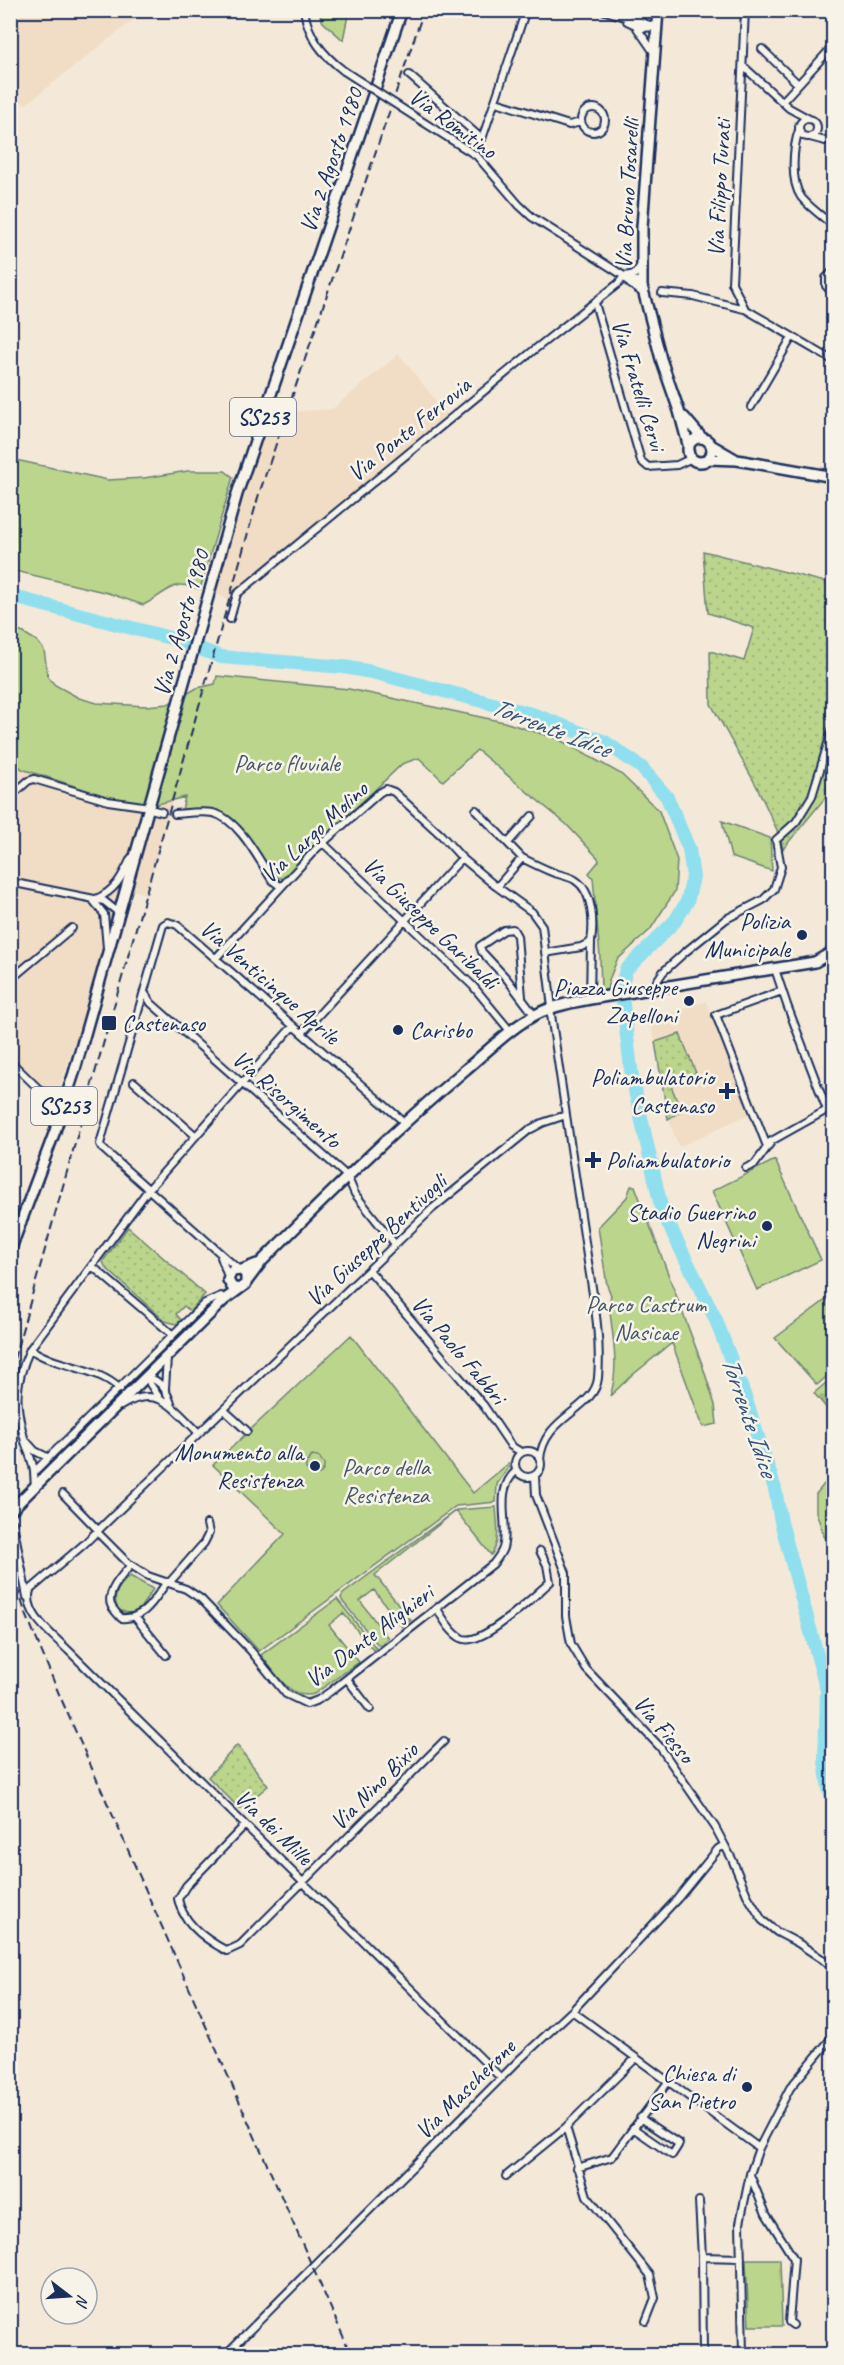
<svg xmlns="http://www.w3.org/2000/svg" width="844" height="2365" viewBox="0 0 844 2365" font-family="Caveat,sans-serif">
  <defs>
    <pattern id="grass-dots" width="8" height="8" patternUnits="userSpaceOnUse" patternTransform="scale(1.5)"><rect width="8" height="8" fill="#bcd58c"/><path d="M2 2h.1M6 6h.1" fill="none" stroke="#a1b77b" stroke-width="1.8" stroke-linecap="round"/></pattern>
    <pattern id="cemetery-stones" width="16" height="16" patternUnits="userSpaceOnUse" patternTransform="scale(1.5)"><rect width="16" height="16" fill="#bcd58c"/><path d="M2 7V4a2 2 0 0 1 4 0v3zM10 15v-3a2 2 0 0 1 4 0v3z" fill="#a1b77b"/></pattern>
  </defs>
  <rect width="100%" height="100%" fill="#f4e9d8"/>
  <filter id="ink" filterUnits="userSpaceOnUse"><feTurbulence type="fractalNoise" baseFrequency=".0167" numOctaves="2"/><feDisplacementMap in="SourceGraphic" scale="12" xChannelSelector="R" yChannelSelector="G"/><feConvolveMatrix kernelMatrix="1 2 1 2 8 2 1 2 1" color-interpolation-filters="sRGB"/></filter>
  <g filter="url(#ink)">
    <path fill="#f1ddc5" d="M 10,11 L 11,10 L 145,11 L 25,105 L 11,91 Z
      M 399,354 L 453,422 L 234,604 L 212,591 L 260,414 L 332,409 Z
      M 10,758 L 22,769 L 142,808 L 173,799 L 147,895 L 125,887 L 53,1109 L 11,1066 Z
      M 706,1001 L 749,1114 L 679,1147 L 668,1119 L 652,1027 L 654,1018 Z"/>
    <path fill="url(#grass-dots)" stroke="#6c8275" stroke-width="1.5" d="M 703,551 L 833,584 L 834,753 L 825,798 L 783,849 L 777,830 L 757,787 L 711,704 L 710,651 L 744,661 L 754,628 L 708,613 Z
      M 680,1034 L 696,1073 L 670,1083 L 681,1111 L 668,1119 L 655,1042 Z
      M 128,1227 L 205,1294 L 190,1311 L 184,1306 L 176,1314 L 181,1320 L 176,1324 L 165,1321 L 105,1267 L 103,1261 Z
      M305 1466a10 10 0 1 1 20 0a10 10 0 1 1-20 0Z
      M 237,1745 L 268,1786 L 240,1809 L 208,1777 Z"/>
    <path fill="url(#cemetery-stones)" stroke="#6c8275" stroke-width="1.5" d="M 833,1377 L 833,1416 L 814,1393 Z"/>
    <path fill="#bcd58c" stroke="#6c8275" stroke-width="1.5" fill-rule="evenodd" d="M 318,11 L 335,11 L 348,15 L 343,40 L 323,22 Z
      M 11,459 L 108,480 L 144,478 L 188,471 L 225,471 L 233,477 L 200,589 C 194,588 187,585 181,585 C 172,584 154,601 143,605 L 108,593 L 11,570 Z
      M 11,629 L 24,633 L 37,641 L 44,650 L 48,677 L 55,685 L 79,698 L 97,703 L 146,706 L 168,704 L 197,688 L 215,684 L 217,676 L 349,689 L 504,722 L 558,739 L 621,774 L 659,811 L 677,860 L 675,891 L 650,930 L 617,960 L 609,980 L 607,990 L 601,991 L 600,957 L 593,878 L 589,873 L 599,861 L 598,858 L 566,824 L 477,750 L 443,781 L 419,758 L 402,764 L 283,878 L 278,878 L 234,820 C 213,804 205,811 182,810 L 185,797 L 142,808 L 22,769 L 11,758 Z
      M 722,821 L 770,838 L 772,871 L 731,857 Z
      M 775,1160 L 821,1260 L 757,1290 L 712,1191 Z
      M 631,1186 L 635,1186 L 702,1364 L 715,1405 L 717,1424 L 703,1427 L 672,1343 L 630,1377 L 610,1396 C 620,1368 612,1333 609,1304 L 611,1295 L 607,1285 L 598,1227 L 627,1197 Z
      M 827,1299 L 833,1306 L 833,1371 L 817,1385 L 775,1338 Z
      M 351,1335 L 473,1493 L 509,1463 L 509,1467 L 497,1484 L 496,1502 L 456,1506 L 259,1651 L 217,1605 L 285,1534 L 213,1465 ZM 312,1456 L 319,1457 L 324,1464 C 325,1471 320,1476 313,1475 L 306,1469 L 306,1463 Z
      M 833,1473 L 834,1551 L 830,1554 L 816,1512 L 816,1494 Z
      M 496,1507 C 497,1523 501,1542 491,1555 L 456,1511 L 375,1575 L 411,1620 L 402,1627 L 374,1590 L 360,1601 L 388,1638 L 379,1646 L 343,1602 L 341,1598 L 343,1594 L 456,1510 Z
      M 130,1576 L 153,1589 L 139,1610 L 132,1614 L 118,1610 C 111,1595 119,1586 130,1576 Z
      M 337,1599 L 376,1648 L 373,1650 L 343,1613 L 329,1625 L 359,1662 L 314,1694 C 290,1701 274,1671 261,1655 Z
      M 746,2259 L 780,2259 L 782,2326 L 749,2326 Z"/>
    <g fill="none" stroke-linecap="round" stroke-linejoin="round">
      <path stroke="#90dfef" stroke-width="14" d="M 10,596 L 174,639 L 221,657 L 344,667 L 372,672 L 535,715 L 605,742 L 641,767 L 667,797 L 689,849 L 693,877 L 687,902 L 675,921 L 626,970 L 621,988 L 632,1077 L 662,1211 L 716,1320 L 745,1397 L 775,1489 L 781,1522 L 827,1691 L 825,1761 L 829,1789 L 834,1801"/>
      <defs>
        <path id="street" d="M 304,10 C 308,37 323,55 344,71
          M 602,10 L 657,27
          M 745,10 L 732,283 L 745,309 L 834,361
          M 634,19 L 651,10
          M 627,21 L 642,28 L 657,27
          M 637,28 L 653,51
          M 762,49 L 798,84
          M 743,66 L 789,108 L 809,119
          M 409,75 L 482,139 L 526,10
          M 496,102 L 569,125 L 581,122
          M 782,102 L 834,45
          M581 120a12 12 0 1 1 24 0a12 12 0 1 1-24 0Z
          M799 128a9 9 0 1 1 18 0a9 9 0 1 1-18 0Z
          M 420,120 L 477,156 L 519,205 L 532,217 L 624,276 L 633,279 L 642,285
          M 799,130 C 793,147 790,181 801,197 C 809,207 823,217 834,226
          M 810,137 L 825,141
          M 834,270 L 826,278 L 826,286 L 834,294
          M 625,276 L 635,274 L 641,265
          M 624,277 L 630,284 L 643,293
          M 662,293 L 693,296 L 744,309
          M 595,303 L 641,461 L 648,467 L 677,465 L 692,458
          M 751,407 L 792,337
          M 230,619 L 237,594 L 534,350 L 619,283 L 624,276
          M 10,797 L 28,781 L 34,779 L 108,801 L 143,806
          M 154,810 L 162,812
          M 476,810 L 522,858
          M 175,814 C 187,813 201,811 213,813 C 239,819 259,860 272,880 L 280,886
          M 323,843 L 473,986 L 511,1032
          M 508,843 L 532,816
          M 10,882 L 104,901 L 119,913
          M 497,887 L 522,858 C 532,863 542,868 552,872 C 559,875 569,876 575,880 C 593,891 594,923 591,942 L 581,947 L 545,953
          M 92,899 L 104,914 L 107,948
          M 96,899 C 116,890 122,877 131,858
          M 216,958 L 316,849 L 379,793 L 386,789 L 394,792 L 441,835 L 462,858 L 493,884 L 532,912 L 542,926 L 552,1008
          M 775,969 L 787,1005 L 827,1110
          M 10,980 L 72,928
          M 658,989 L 657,981 L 663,972 L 684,953 L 726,919 L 763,900 L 774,889 L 781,867 L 776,840 L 796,822 L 812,796 L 834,724
          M 782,991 L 716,1015 L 766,1144 L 834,1106
          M 144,992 L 151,1003 L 347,1176 L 355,1194 L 395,1244
          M 522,997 L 517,936 L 513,929 L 504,930 L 480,946 L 482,952 L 507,979 L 535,1016
          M 590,999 L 591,942
          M 302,1033 L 462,858
          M 10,1061 L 48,1098
          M 134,1082 L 196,1136
          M 746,1168 L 755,1164 L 771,1142
          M 221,1257 L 228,1277
          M 92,1266 L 173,1335
          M 238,1269 L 102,1148 L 100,1144 L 163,925 L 168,922 L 177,925 L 404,1122
          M 369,1270 L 484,1406 L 511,1446 L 521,1452
          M 30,1349 C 58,1368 96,1366 120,1389
          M 148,1377 C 163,1382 167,1392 172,1406
          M 148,1377 L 150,1384 L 160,1399
          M 165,1388 L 167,1358
          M 121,1406 C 158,1383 173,1408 199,1433 L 83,1545 L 30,1590 C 23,1614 54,1636 69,1651 L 501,2078
          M 224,1410 L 247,1431
          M 199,1433 L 433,1208 L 529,1130 L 542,1123 L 566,1115
          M 27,1442 L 35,1451 L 49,1458
          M515 1464a13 13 0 1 1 26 0a13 13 0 1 1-26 0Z
          M 540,1460 C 542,1417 595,1410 598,1378 C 602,1333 591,1286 585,1242 C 573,1164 562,1086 550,1008
          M 34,1472 C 33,1462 29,1454 26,1445 C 15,1407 13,1386 30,1349 L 148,1190 L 293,1026
          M 535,1476 L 536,1495 L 566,1573 L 566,1616 L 571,1644 L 586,1669 L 660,1747 L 715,1827 L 732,1859 L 747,1895 L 762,1920 L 777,1932 L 798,1943 L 822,1959 L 834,1969
          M 35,1487 L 34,1472 L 205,1303 L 221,1296
          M 63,1494 L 98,1530
          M 13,1523 L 27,1597
          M 97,1532 L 128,1563 L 148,1576 L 186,1589 L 201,1599 L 251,1651 L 286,1694 L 307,1704 L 318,1700 L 331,1691 L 493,1564 C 497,1559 501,1554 503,1548 C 510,1524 493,1491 516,1471
          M 131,1565 C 123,1574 106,1592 111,1605 C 113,1610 118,1614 121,1618 C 145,1620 154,1599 167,1582
          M 169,1583 L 204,1543 L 209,1533 L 207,1524
          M 437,1609 C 443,1618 450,1632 461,1638 C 480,1649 535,1595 550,1582 L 547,1565 L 540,1551
          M 135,1617 L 166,1655
          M 347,1679 L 370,1709
          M 245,1825 L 186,1886 L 178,1899 C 183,1924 206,1940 227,1951 L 240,1945 L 444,1741
          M 572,2011 L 759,2148
          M 566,2127 L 587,2196 L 650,2275 L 655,2298 L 646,2321
          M 633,2128 L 672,2155 L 679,2144 L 640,2118
          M 577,2168 L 612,2157 L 668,2082
          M 750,2175 L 766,2214 L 794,2259 L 789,2322 L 793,2325
          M 506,2176 L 566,2127 L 636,2058
          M 699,2201 L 702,2257
          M 226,2354 L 519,2060 L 572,2011 L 678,1898 L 718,1849 L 724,1845
          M 703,2354 L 702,2257 L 741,2258
          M 743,2354 L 740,2223 L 750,2174 L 759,2148 L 790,2088 L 834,2035"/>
        <path id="secondary" d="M 658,10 L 642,227 L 642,286 L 661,359 L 679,411 L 689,448
          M 684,417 L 702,438
          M688 450a12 12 0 1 1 24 0a12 12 0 1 1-24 0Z
          M 711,445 L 735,459
          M 708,459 L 737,460 L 834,477
          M 242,1270 L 246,1275 L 246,1284 L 239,1289 L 232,1287 L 228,1280 L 232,1271 L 242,1270 L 257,1264
          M 247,1281 L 262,1261 C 328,1195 394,1130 465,1070 C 489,1050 513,1025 541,1012 C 557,1005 573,1002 590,999 L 815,962 L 834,951
          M 10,1511 L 224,1300 L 239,1289"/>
        <path id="primary" d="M 10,1251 L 55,1131 L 74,1073 L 237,494 L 402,10"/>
      </defs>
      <use href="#street" stroke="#1b2f5e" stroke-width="10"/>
      <use href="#secondary" stroke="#1b2f5e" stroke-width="14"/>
      <use href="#primary" stroke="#1b2f5e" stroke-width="14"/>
      <use href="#street" stroke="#f7f3e8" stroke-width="6"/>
      <use href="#secondary" stroke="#f7f3e8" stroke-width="9"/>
      <use href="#primary" stroke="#f7f3e8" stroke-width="9"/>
      <path stroke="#1b2f5e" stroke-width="2" stroke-dasharray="9 4.5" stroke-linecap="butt" d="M 10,1373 L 259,494 L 424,10
        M 10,1561 L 24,1609 L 59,1694 L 351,2354"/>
      <defs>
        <path id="street-bridge" d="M 344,71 L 420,120"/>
      </defs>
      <use href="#street-bridge" stroke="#1b2f5e" stroke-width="10" stroke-linecap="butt"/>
      <use href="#street-bridge" stroke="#f7f3e8" stroke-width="6"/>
    </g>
  </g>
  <g fill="#1b2f5e" stroke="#f7f3e8" stroke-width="2">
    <circle cx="802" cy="935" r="6"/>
    <circle cx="689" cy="1001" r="6"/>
    <rect x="101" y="1015" width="16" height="16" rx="3"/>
    <circle cx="398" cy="1030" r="6"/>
    <path d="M724 1082h6v6h6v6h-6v6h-6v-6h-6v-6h6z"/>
    <path d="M590 1151h6v6h6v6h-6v6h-6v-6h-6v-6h6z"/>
    <circle cx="767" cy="1226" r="6"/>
    <circle cx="315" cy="1466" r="6"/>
    <circle cx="747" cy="2087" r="6"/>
  </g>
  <g text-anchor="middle" stroke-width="5" stroke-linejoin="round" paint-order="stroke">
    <g fill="#f7f3e8" stroke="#5d6a87" stroke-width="1.5">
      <rect x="230" y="398" width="66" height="38" rx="4.5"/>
      <rect x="31" y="1087" width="66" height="38" rx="4.5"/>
    </g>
    <g font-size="22" font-weight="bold" fill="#1b2f5e">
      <text x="263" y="425">SS253</text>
      <text x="64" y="1114">SS253</text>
    </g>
    <g font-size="24" fill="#1b2f5e" stroke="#f7f3e8">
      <text transform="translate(453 123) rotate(36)" y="8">Via Romitino</text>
      <text transform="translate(331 160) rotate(-71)" y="8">Via 2 Agosto 1980</text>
      <text transform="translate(719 188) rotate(-87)" y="8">Via Filippo Turati</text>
      <text transform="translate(627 194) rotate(-87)" y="8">Via Bruno Tosarelli</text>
      <text transform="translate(639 385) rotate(73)" y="8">Via Fratelli Cervi</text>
      <text transform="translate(409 429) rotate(-39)" y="8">Via Ponte Ferrovia</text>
      <text transform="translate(181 623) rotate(-74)" y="8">Via 2 Agosto 1980</text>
      <text transform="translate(314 832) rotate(-43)" y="8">Via Largo Molino</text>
      <text transform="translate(431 923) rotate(44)" y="8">Via Giuseppe Garibaldi</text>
      <text transform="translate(270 982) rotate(41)" y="8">Via Venticinque Aprile</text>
      <text transform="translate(287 1099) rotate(41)" y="8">Via Risorgimento</text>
      <text transform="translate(376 1240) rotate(-43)" y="8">Via Giuseppe Bentivogli</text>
      <text transform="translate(459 1350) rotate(50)" y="8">Via Paolo Fabbri</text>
      <text transform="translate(369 1636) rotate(-37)" y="8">Via Dante Alighieri</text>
      <text transform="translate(664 1729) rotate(50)" y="8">Via Fiesso</text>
      <text transform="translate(374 1786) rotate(-45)" y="8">Via Nino Bixio</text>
      <text transform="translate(274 1827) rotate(44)" y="8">Via dei Mille</text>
      <text transform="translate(465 2089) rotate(-45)" y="8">Via Mascherone</text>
    </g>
    <g font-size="24" fill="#43586a" stroke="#f7f3e8">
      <text x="287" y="771">Parco fluviale</text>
      <text x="646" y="1312">Parco Castrum<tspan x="646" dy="28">Nasicae</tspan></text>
      <text x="386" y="1475">Parco della<tspan x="386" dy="28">Resistenza</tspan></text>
    </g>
    <g font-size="24" fill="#1b2f5e" stroke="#f7f3e8" text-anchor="end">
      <text x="790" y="929">Polizia<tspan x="790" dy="28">Municipale</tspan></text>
      <text x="677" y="995">Piazza Giuseppe<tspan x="677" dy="28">Zapelloni</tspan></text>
      <text x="122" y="1031" text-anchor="start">Castenaso</text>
      <text x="410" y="1038" text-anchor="start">Carisbo</text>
      <text x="714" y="1085">Poliambulatorio<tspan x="714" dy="28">Castenaso</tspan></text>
      <text x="606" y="1168" text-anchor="start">Poliambulatorio</text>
      <text x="755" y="1220">Stadio Guerrino<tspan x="755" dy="28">Negrini</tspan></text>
      <text x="303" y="1460">Monumento alla<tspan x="303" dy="28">Resistenza</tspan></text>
      <text x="735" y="2081">Chiesa di<tspan x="735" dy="28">San Pietro</tspan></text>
    </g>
    <g font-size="26" font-style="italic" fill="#32527b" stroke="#f7f3e8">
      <text transform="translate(551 727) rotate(21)" y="9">Torrente Idice</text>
      <text transform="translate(750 1416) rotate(71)" y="9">Torrente Idice</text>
    </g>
  </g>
  <rect width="844" height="2365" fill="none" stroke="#f7f3e8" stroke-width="36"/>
  <rect x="18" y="18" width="808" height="2329" fill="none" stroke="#1b2f5e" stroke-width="2" filter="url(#ink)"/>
  <g transform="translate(69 2296) rotate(107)"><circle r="28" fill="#f7f3e8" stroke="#9fa5b1" stroke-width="1.5"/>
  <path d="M0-4.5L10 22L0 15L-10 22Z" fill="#1b2f5e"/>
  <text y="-9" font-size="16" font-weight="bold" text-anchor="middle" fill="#1b2f5e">N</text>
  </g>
</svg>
